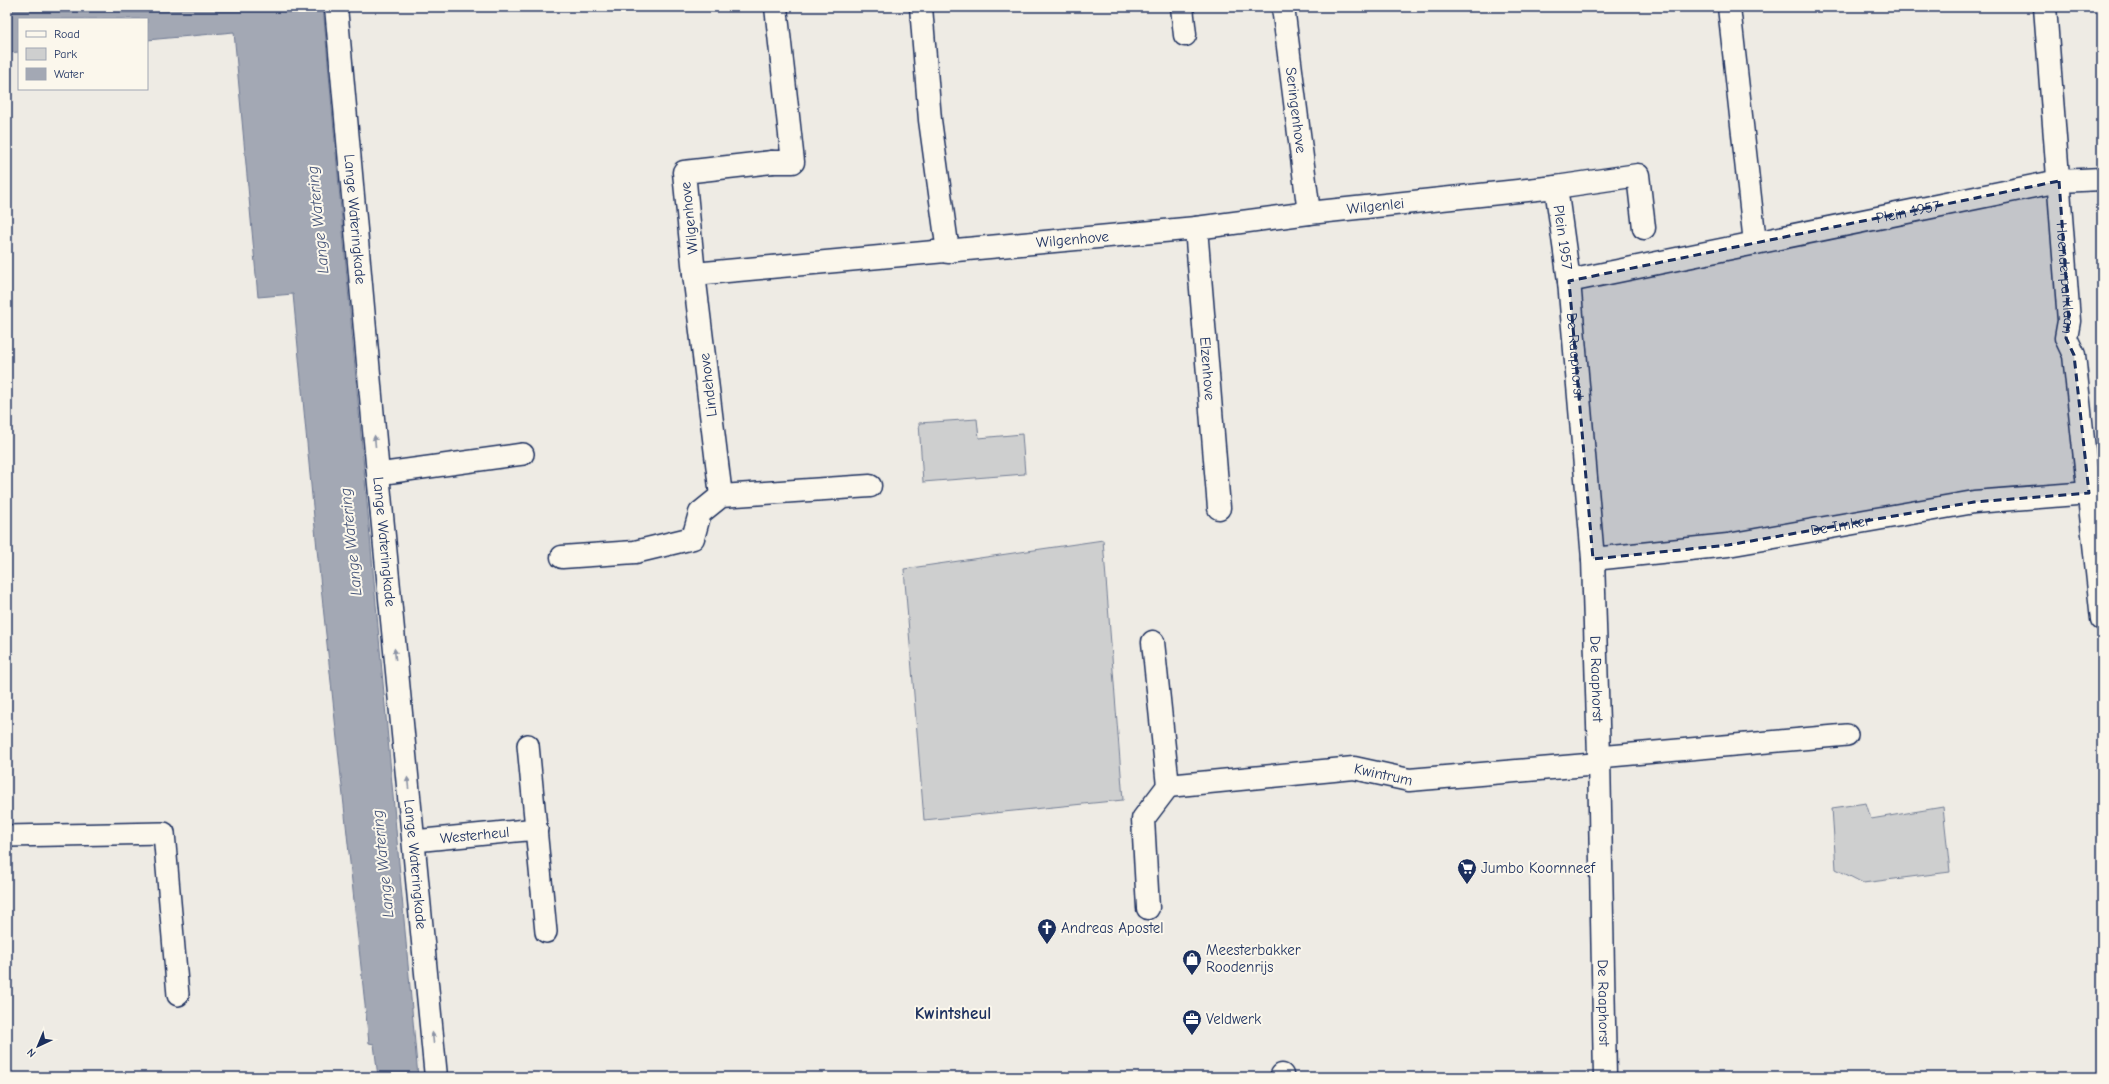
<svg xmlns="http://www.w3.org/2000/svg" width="2109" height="1084" viewBox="0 0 2109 1084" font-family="'Comic Neue',sans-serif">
  <rect width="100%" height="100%" fill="#eeebe4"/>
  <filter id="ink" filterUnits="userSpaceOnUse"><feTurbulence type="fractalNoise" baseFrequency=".025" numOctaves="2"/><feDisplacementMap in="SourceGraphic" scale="8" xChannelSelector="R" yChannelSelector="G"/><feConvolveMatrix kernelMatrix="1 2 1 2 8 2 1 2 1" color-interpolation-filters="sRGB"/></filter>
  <g filter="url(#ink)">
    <path fill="#cecfcf" stroke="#747f96" d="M 2098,201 L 2102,201 L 2102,254 Z
      M 977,419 L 979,438 L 1022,434 L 1025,474 L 923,482 L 919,423 Z
      M 1103,540 L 1123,800 L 924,820 L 904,569 Z
      M 1866,803 L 1871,819 L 1943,807 L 1950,872 L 1863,883 L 1836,869 L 1832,808 Z"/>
    <path fill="#a3a8b4" stroke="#6d7892" d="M 7,7 L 323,7 L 418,1077 L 378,1077 L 374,1044 L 369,1043 L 317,549 L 293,294 L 258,297 L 234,32 L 147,40 L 147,19 L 19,19 L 19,52 L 7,53 Z"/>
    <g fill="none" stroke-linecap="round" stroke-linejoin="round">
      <defs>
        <g id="service">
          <path d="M 378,474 L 523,454"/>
          <path d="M 528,745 L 546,932"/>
          <path d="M 1599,757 L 1847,735"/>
          <path d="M 7,836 L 164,833 L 178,995"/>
          <path id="s1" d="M 414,841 L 537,829"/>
        </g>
        <path id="pedestrian" d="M 772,162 L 793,162 L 776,7
          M 1282,1075 L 1282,1077"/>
        <g id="minor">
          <path id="s2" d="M 336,7 L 378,474 L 436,1077"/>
          <path d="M 921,7 L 930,120 L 948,252"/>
          <path d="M 1182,7 L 1185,35"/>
          <path id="s3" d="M 1283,7 L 1309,213"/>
          <path d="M 1729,7 L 1755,243"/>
          <path id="s4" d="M 2045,7 L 2069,321 L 2066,338 L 2074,355 L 2102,619"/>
          <path id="s5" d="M 1196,228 L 1219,508"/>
          <path id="s6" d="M 1644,228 L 1638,175 L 1556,187 L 1569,281 L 2059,181 L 2102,179"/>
          <path id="s7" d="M 694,274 L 1196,228 L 1309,213 L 1556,187"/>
          <path id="s8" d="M 1569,281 L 1593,559 L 1599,757 L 1605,1077"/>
          <path d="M 721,496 L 694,274 L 684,172 L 772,162"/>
          <path d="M 562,557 L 635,552 L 693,538 L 700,513 L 721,496 L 870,486"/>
          <path id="s9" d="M 1593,559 L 1728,545 L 1974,502 L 2089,493"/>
          <path id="s10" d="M 1168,786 L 1354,768 L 1409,780 L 1599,764"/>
          <path d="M 1148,908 L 1143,819 L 1168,786 L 1153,642"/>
        </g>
      </defs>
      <use href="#service" stroke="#1b2f5e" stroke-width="24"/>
      <use href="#pedestrian" stroke="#1b2f5e" stroke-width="25"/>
      <use href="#minor" stroke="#1b2f5e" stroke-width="25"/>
      <use href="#service" stroke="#fbf7ec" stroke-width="21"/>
      <use href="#pedestrian" stroke="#fbf7ec" stroke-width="22"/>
      <use href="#minor" stroke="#fbf7ec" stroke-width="22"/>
    </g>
    <defs><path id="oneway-solid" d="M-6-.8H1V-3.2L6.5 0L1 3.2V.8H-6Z"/></defs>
    <g fill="#8b93a5">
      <use href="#oneway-solid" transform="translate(375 441) rotate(-95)"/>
      <use href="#oneway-solid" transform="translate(395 654) rotate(-96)"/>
      <use href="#oneway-solid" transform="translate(408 783) rotate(-96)"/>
      <use href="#oneway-solid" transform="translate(433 1038) rotate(-96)"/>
    </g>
  </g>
  <path fill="#1b2f5e" fill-opacity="0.2" stroke="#1b2f5e" stroke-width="3" stroke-dasharray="8 5" stroke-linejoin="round" d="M 2059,181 L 2069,321 L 2066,338 L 2074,355 L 2089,493 L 1974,502 L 1728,545 L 1593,559 L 1569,281 Z"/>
  <defs>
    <symbol id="supermarket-pin" viewBox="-11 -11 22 30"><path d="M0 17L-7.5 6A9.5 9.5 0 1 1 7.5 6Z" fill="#1b2f5e" stroke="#fbf7ec"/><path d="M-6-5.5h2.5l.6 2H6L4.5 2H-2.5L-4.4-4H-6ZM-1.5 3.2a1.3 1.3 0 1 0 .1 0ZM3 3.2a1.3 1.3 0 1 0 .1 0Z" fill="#fff"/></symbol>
    <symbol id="church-pin" viewBox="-11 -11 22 30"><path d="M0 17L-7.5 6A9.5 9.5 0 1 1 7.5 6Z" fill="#1b2f5e" stroke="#fbf7ec"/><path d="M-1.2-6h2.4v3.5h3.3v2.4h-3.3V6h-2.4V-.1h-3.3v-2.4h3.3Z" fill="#fff"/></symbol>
    <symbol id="shop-pin" viewBox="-11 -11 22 30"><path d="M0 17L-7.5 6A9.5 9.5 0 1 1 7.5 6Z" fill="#1b2f5e" stroke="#fbf7ec"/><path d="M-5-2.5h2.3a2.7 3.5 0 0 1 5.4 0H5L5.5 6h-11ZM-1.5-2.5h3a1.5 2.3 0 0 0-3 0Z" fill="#fff"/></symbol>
    <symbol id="office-pin" viewBox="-11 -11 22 30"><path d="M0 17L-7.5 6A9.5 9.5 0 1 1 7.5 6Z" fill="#1b2f5e" stroke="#fbf7ec"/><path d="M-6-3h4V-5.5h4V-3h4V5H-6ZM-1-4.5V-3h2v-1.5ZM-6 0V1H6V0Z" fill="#fff"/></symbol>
  </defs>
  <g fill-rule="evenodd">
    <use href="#supermarket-pin" x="1456" y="857" width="22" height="30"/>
    <use href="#church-pin" x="1036" y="917" width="22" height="30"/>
    <use href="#shop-pin" x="1181" y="948" width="22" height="30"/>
    <use href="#office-pin" x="1181" y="1008" width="22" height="30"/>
  </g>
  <g text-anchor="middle" stroke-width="4" stroke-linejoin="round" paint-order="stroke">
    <g font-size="15" fill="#1b2f5e" stroke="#fbf7ec">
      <text dy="5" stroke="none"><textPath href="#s3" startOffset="104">Seringenhove</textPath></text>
      <text dy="5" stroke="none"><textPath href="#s7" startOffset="685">Wilgenlei</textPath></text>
      <text dy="5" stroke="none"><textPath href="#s6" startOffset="577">Plein 1957</textPath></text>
      <text transform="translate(689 218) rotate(-96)" y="5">Wilgenhove</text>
      <text dy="5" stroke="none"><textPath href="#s2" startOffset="213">Lange Wateringkade</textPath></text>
      <text dy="5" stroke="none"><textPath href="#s6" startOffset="187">Plein 1957</textPath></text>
      <text dy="5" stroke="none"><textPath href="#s7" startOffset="380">Wilgenhove</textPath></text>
      <text dy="5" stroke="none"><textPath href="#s4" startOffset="272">Hoenderparklaan</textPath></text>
      <text dy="5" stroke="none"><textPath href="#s8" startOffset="75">De Raaphorst</textPath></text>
      <text dy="5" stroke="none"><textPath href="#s5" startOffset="141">Elzenhove</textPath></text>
      <text transform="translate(708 385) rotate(-97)" y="5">Lindehove</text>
      <text dy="5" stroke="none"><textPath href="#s9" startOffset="250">De Imker</textPath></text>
      <text dy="5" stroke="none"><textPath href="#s2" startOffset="537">Lange Wateringkade</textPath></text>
      <text dy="5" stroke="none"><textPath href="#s8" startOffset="399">De Raaphorst</textPath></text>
      <text dy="5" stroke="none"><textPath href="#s10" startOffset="217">Kwintrum</textPath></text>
      <text dy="5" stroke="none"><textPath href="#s1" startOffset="61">Westerheul</textPath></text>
      <text dy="5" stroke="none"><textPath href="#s2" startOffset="861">Lange Wateringkade</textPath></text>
      <text dy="5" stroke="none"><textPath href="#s8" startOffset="723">De Raaphorst</textPath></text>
    </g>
    <g font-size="15" fill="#1b2f5e" stroke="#fbf7ec" text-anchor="start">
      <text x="1481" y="873">Jumbo Koornneef</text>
      <text x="1061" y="933">Andreas Apostel</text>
      <text x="1206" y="955">Meesterbakker<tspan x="1206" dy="17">Roodenrijs</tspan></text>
      <text x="1206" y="1024">Veldwerk</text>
    </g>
    <g font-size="16" font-style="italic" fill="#445378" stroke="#fbf7ec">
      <text transform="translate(317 220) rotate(-96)" y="6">Lange Watering</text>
      <text transform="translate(350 542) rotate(-96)" y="6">Lange Watering</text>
      <text transform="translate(382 864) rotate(-96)" y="6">Lange Watering</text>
    </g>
    <g font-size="17" font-weight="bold" fill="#1b2f5e" stroke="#fbf7ec">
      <text x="953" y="1019">Kwintsheul</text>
    </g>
  </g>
  <rect width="2109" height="1084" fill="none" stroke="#fbf7ec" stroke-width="24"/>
  <rect x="12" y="12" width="2085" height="1060" fill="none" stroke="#1b2f5e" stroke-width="1.5" filter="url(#ink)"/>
  <rect x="18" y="18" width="130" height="72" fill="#fbf7ec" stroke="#a1a7b3"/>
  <rect x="26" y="31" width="20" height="6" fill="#fbf7ec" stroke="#a1a7b3"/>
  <text x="54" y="38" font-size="12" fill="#1b2f5e">Road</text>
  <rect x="26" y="48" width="20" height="12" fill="#cecfcf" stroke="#a1a7b3"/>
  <text x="54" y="58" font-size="12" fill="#1b2f5e">Park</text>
  <rect x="26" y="68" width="20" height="12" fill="#a3a8b4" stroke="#a1a7b3"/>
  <text x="54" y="78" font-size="12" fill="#1b2f5e">Water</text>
  <g transform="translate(38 1046) rotate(224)" stroke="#fbf7ec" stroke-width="3" paint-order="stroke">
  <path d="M0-3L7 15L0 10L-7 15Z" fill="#1b2f5e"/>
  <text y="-6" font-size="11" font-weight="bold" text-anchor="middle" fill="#1b2f5e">N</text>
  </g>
</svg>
